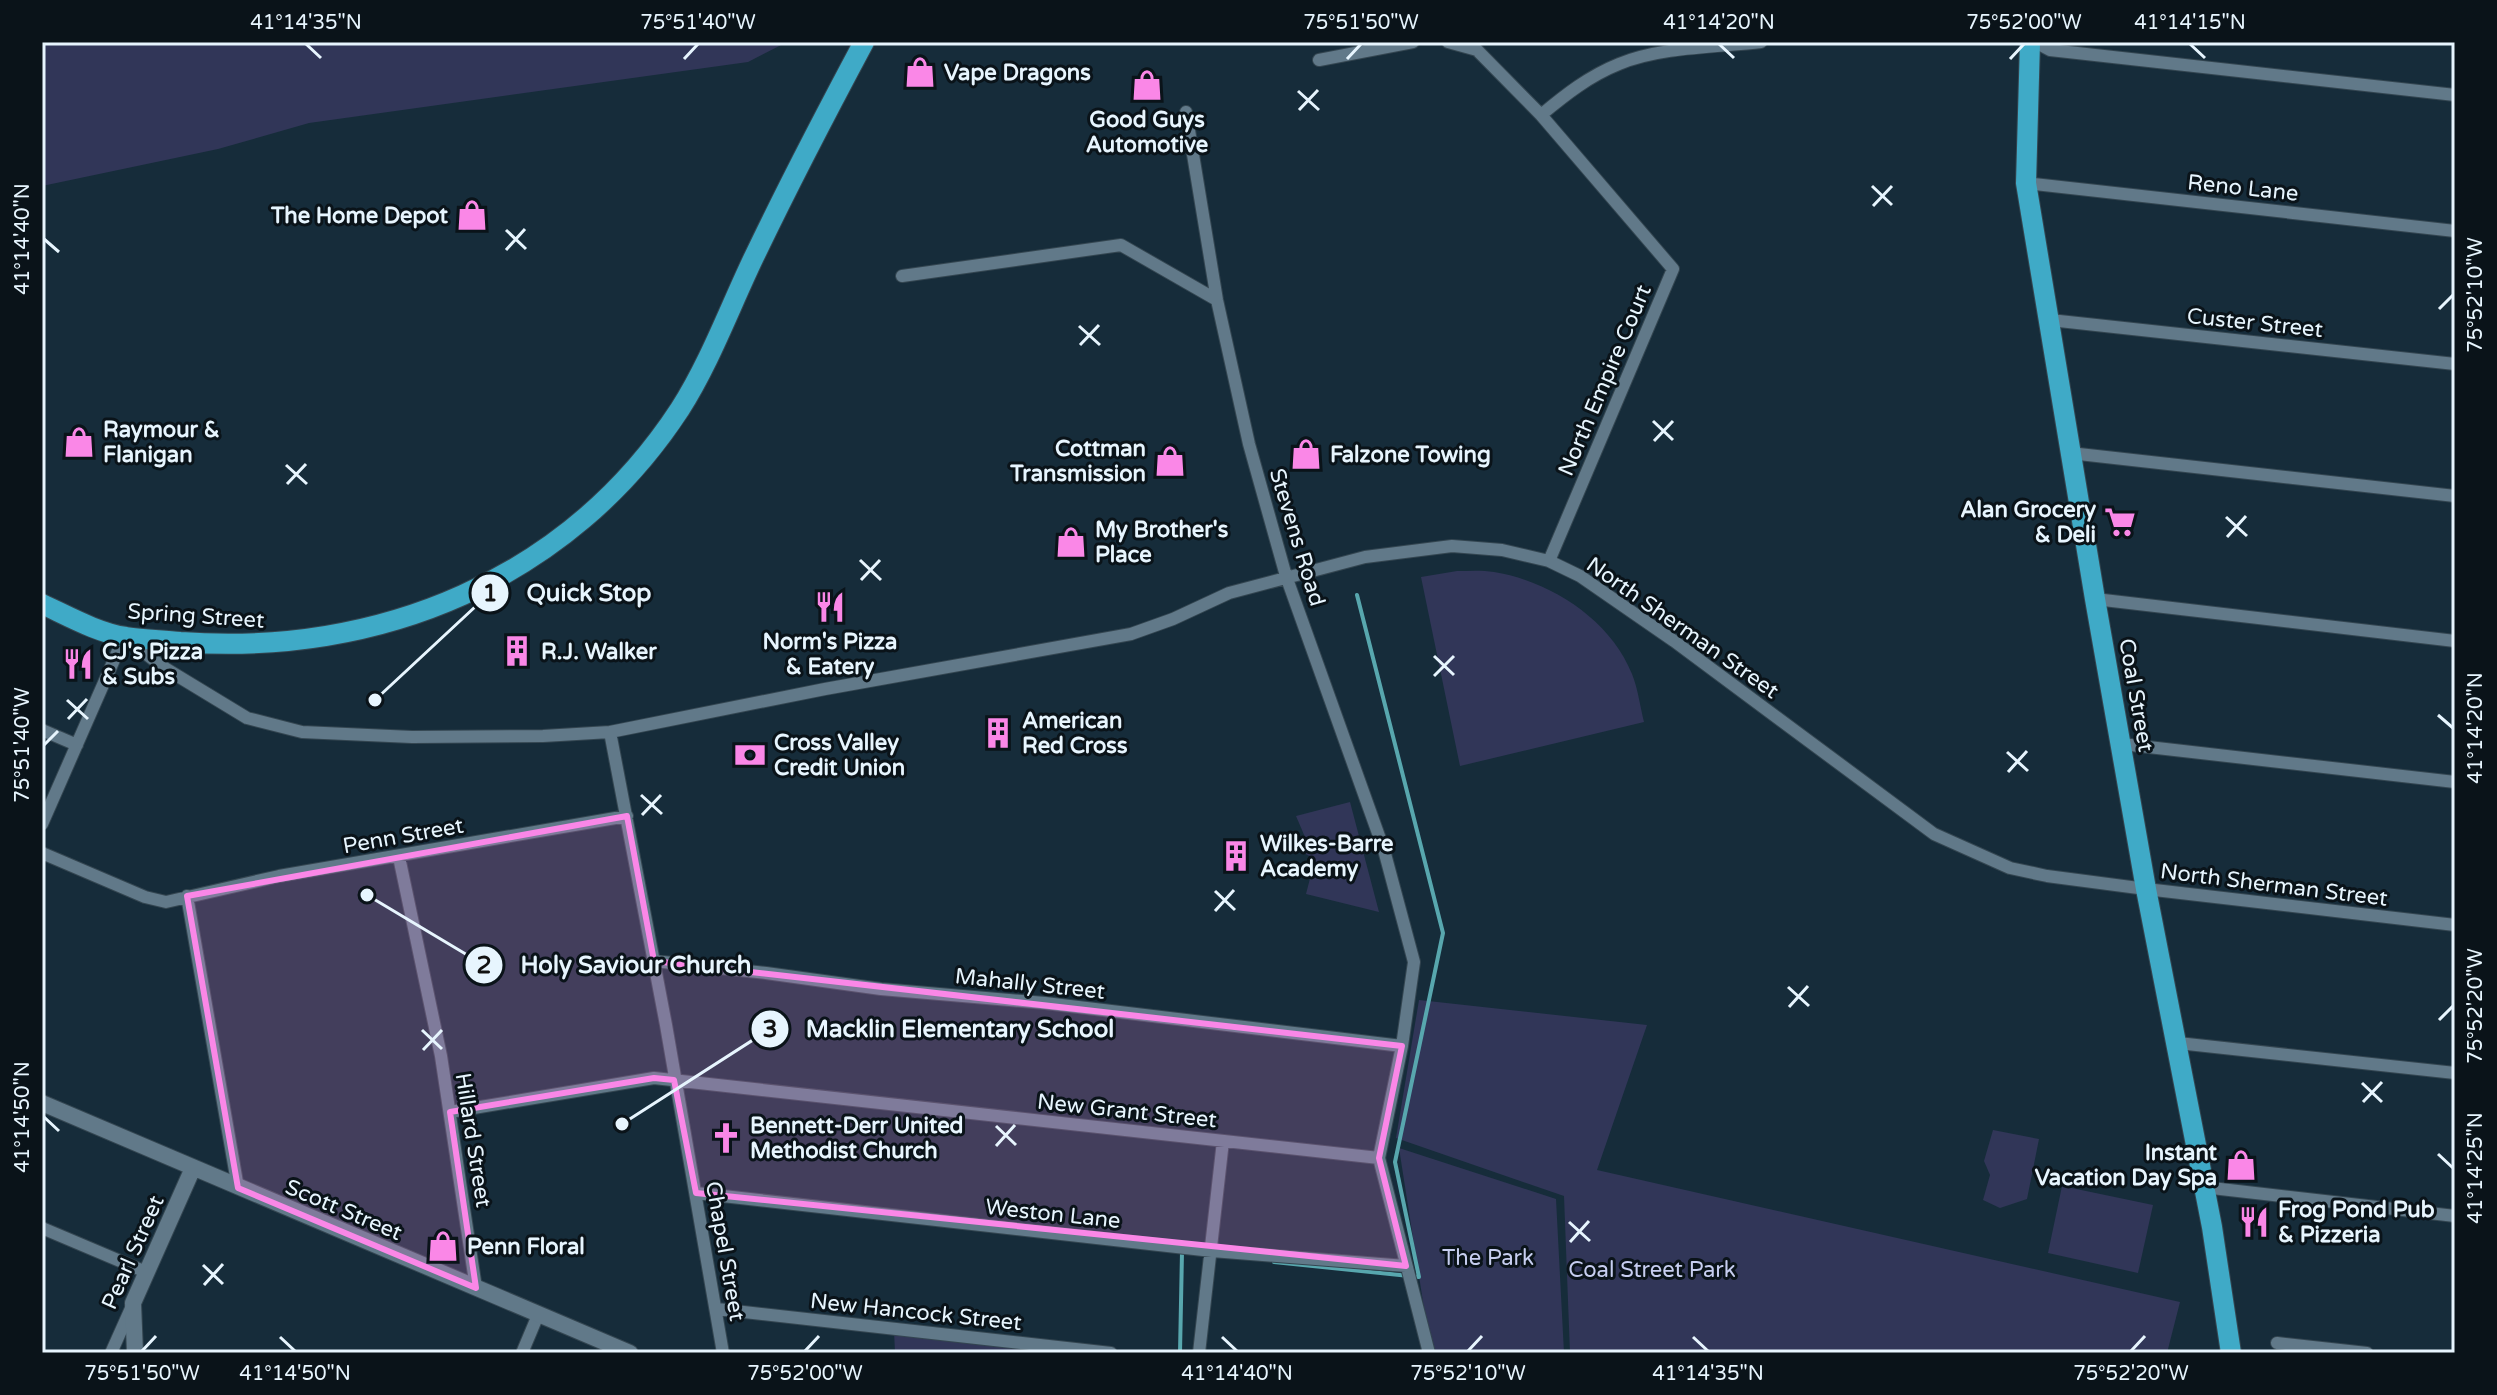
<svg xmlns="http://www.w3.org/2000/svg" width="2497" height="1395" viewBox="0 0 2497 1395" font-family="'Varela Round',sans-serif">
  <rect width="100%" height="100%" fill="#162c3a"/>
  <path fill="#313658" d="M 42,42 L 787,42 L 748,62 L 309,123 L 218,149 L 42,186 Z
    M 1457,571 C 1469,571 1482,570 1494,572 C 1550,581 1610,619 1632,674 C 1638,689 1640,706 1644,722 L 1460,766 L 1421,577 Z
    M 1350,802 L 1379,912 L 1306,894 L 1315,859 L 1300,851 L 1305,837 L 1296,816 Z
    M 1419,1000 L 1647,1025 L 1597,1170 L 2180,1302 L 2167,1353 L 1570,1353 L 1564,1196 L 1396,1138 Z
    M 1993,1130 L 2039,1139 L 2027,1199 L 2000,1208 L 1983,1200 L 1990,1175 L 1984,1161 Z
    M 1399,1148 L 1556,1199 L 1564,1353 L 1431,1353 Z
    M 2062,1186 L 2153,1205 L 2138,1273 L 2048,1253 Z
    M 894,1330 L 1098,1353 L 895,1353 Z"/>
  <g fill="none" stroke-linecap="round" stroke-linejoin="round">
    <path stroke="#58a7ae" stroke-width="4" d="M 1274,1262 L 1419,1277 L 1395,1162 L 1443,933 L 1357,595
      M 1180,1353 L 1182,1252 L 1185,1253"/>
    <defs>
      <path id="minor" d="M 1448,42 L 1477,50 L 1541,115
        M 2035,42 L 2050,50 L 2455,95
        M 1319,60 L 1413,42
        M 1186,112 L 1217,300 L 1249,444 L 1286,576 L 1384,850 L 1414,962 L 1402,1046 L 1379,1158 L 1429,1353
        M 2026,183 L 2455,231
        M 902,276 L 1121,245 L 1217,300
        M 2050,320 L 2455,364
        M 2070,453 L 2455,496
        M 1549,561 L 1673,269 L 1541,115 C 1565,95 1589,76 1619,64 C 1659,47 1717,47 1761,42
        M 2095,599 L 2455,641
        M 42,730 L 77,745
        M 610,732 L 666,1025 L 723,1353
        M 2122,744 L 2455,782
        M 42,824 L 124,637 L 163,667 L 247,718 L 302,732 L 412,737 L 543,736 L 610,732 L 825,689 L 1131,634 L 1173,619 L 1229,593 L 1365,557 L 1452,546 L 1502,550 L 1549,561 L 1580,576 L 1674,641 L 1934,834 L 2010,868 L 2047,876 L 2146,889 L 2455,925
        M 42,853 L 145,897 L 166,902 L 279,876 L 627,816
        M 399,857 L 441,1056 L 476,1288
        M 187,896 L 238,1188
        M 654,961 L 766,973 L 881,989 L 1045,1003 L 1402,1046
        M 2178,1043 L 2455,1073
        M 450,1112 L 654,1078 L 1379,1158
        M 2203,1187 L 2455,1216
        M 696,1193 L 1212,1251 L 1406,1266
        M 42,1228 L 146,1272
        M 717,1309 L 1111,1353
        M 2277,1343 L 2367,1353
        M 111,1353 L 132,1306
        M 522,1353 L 538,1315
        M 1199,1353 L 1223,1141"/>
      <path id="tertiary" d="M 42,1103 L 630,1353
        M 135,1353 L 133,1303 L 193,1168"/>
      <path id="primary" d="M 2030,42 L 2026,183 L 2095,599 L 2146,889 L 2212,1227 L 2231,1353
        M 42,604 C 68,616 98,633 126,637 C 144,640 163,640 180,642 C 379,657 569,579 680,409 C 710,362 730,307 754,257 C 789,184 826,113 864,42"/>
    </defs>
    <use href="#minor" stroke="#344651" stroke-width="14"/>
    <use href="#tertiary" stroke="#344651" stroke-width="18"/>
    <use href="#primary" stroke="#344651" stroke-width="22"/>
    <use href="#minor" stroke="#617989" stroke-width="12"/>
    <use href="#tertiary" stroke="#617989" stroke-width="16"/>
    <use href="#primary" stroke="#3faac7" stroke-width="20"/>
  </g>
  <path fill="#fa87e7" fill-opacity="0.2" stroke="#fa87e7" stroke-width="6" stroke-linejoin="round" d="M 627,816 L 654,961 L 1402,1046 L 1379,1158 L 1406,1266 L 696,1193 L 674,1080 L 654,1078 L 450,1112 L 476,1288 L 238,1188 L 187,896 Z"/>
  <path fill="none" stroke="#e7f5fe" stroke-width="3" d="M 306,44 L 321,58M 1719,44 L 1734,58M 2190,44 L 2205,58M 684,59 L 698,44M 1347,59 L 1361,44M 2010,59 L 2024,44M 1298,91 L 1319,110M 1299,110 L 1318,90M 1872,186 L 1892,205M 1873,206 L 1892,186M 506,230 L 526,249M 44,239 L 59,252M 506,250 L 525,229M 2439,309 L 2453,295M 1079,326 L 1100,345M 1080,345 L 1099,325M 1653,421 L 1673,440M 1654,441 L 1673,421M 286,465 L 307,484M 287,484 L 306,464M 2226,517 L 2247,536M 2227,537 L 2246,516M 860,560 L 881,580M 861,580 L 880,560M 1434,656 L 1454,675M 1434,676 L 1454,656M 67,700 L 88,719M 2438,715 L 2453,728M 68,719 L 87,699M 44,745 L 58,731M 2007,752 L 2028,771M 2008,772 L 2027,751M 641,795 L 662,814M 642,815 L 661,795M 1215,891 L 1235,910M 1215,911 L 1234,890M 1788,987 L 1809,1006M 1789,1007 L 1808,986M 2439,1020 L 2453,1006M 422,1030 L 442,1049M 423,1050 L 442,1030M 2362,1083 L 2382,1102M 2363,1102 L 2382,1082M 44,1117 L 59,1131M 996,1126 L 1016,1145M 996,1146 L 1015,1125M 2438,1154 L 2453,1168M 1569,1222 L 1590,1241M 1570,1242 L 1589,1221M 203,1265 L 223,1284M 204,1285 L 223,1264M 280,1337 L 295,1351M 1222,1337 L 1237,1351M 1693,1337 L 1708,1351M 142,1351 L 156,1336M 805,1351 L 819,1336M 1468,1351 L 1482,1336M 2131,1351 L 2145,1336"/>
  <defs>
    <symbol id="shop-bare" viewBox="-9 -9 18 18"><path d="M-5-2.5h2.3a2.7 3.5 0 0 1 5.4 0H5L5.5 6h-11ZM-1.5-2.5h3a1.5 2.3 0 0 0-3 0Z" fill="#fa87e7" stroke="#0a1319" stroke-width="2.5" paint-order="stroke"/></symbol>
    <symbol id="supermarket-bare" viewBox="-9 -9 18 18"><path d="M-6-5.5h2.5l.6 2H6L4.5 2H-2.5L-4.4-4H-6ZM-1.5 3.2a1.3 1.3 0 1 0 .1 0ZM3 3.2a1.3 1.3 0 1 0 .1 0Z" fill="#fa87e7" stroke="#0a1319" stroke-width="2.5" paint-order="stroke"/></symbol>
    <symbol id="restaurant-bare" viewBox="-9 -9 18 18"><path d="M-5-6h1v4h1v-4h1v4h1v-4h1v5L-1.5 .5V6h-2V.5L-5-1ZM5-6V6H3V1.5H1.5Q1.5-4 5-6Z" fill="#fa87e7" stroke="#0a1319" stroke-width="2.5" paint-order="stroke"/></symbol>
    <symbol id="building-bare" viewBox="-9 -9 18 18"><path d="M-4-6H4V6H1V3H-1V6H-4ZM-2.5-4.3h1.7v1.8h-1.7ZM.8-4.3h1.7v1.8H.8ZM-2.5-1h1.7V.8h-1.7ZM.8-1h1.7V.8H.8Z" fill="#fa87e7" stroke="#0a1319" stroke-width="2.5" paint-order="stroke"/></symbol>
    <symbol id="bank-bare" viewBox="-9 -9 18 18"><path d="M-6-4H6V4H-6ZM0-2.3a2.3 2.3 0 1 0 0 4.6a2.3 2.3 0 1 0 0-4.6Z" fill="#fa87e7" stroke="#0a1319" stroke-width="2.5" paint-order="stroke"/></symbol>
    <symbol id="church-bare" viewBox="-9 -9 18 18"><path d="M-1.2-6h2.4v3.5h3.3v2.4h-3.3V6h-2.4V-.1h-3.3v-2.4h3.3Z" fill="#fa87e7" stroke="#0a1319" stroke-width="2.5" paint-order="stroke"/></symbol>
  </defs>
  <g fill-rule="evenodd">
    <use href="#shop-bare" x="898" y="50" width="44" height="44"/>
    <use href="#shop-bare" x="1125" y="63" width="44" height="44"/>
    <use href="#shop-bare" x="450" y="193" width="44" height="44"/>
    <use href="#shop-bare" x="57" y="420" width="44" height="44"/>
    <use href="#shop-bare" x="1284" y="432" width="44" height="44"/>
    <use href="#shop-bare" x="1148" y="439" width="44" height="44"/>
    <use href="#supermarket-bare" x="2098" y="500" width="44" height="44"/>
    <use href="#shop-bare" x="1049" y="520" width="44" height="44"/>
    <use href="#restaurant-bare" x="808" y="585" width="44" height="44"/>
    <use href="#building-bare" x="495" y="629" width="44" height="44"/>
    <use href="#restaurant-bare" x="56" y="642" width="44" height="44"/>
    <use href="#building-bare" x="976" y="711" width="44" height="44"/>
    <use href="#bank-bare" x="728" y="733" width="44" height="44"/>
    <use href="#building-bare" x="1214" y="834" width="44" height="44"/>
    <use href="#church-bare" x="704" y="1116" width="44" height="44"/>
    <use href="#shop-bare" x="2219" y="1143" width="44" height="44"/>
    <use href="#restaurant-bare" x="2232" y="1200" width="44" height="44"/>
    <use href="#shop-bare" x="421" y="1224" width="44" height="44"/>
  </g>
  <g text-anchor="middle" stroke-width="6" stroke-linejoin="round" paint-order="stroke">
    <g font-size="22" font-weight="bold" fill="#e7f5fe" stroke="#0a1319" text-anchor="start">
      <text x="944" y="80">Vape Dragons</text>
      <text x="1147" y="127" text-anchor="middle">Good Guys<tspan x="1147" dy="25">Automotive</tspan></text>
      <text x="448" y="223" text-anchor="end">The Home Depot</text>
      <text x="103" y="437">Raymour &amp;<tspan x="103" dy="25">Flanigan</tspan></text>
      <text x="1146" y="456" text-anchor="end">Cottman<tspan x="1146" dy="25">Transmission</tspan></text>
      <text x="1330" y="462">Falzone Towing</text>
      <text x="2096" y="517" text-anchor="end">Alan Grocery<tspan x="2096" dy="25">&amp; Deli</tspan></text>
      <text x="1095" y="537">My Brother's<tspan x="1095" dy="25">Place</tspan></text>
      <text x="830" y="649" text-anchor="middle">Norm's Pizza<tspan x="830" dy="25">&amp; Eatery</tspan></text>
      <text x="102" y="659">CJ's Pizza<tspan x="102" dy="25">&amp; Subs</tspan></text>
      <text x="541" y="659">R.J. Walker</text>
      <text x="1022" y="728">American<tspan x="1022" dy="25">Red Cross</tspan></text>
      <text x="774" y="750">Cross Valley<tspan x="774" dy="25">Credit Union</tspan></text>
      <text x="1260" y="851">Wilkes-Barre<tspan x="1260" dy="25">Academy</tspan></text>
      <text x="750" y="1133">Bennett-Derr United<tspan x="750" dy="25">Methodist Church</tspan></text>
      <text x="2217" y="1160" text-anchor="end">Instant<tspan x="2217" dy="25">Vacation Day Spa</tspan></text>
      <text x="2278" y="1217">Frog Pond Pub<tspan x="2278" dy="25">&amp; Pizzeria</tspan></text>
      <text x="467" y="1254">Penn Floral</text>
    </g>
    <g font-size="22" fill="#e7f5fe" stroke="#0a1319">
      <text transform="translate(2243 187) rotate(6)" y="8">Reno Lane</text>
      <text transform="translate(2255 322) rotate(6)" y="8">Custer Street</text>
      <text transform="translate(1604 380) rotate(-67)" y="8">North Empire Court</text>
      <text transform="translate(1298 537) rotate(73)" y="8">Stevens Road</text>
      <text transform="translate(196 615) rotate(4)" y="8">Spring Street</text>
      <text transform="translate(1683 627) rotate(35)" y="8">North Sherman Street</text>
      <text transform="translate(2137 695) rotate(80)" y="8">Coal Street</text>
      <text transform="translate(403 835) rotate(-10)" y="8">Penn Street</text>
      <text transform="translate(2274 884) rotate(7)" y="8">North Sherman Street</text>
      <text transform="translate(1030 983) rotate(6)" y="8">Mahally Street</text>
      <text transform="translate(1127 1110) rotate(6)" y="8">New Grant Street</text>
      <text transform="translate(474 1140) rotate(81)" y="8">Hillard Street</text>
      <text transform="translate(344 1209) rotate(23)" y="8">Scott Street</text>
      <text transform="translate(1053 1213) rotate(6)" y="8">Weston Lane</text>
      <text transform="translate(726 1251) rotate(80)" y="8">Chapel Street</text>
      <text transform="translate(132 1252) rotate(-66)" y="8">Pearl Street</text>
      <text transform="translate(916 1311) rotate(6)" y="8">New Hancock Street</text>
    </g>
    <g font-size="22" fill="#c7cef0" stroke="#0a1319">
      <text x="1488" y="1265">The Park</text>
      <text x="1652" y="1277">Coal Street Park</text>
    </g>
  </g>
  <path fill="none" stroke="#e7f5fe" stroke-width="3" d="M375 700L490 593M367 895L484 965M622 1124L770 1029"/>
  <g fill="#e7f5fe" stroke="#0a1319" stroke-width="3">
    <circle cx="375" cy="700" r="8"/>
    <circle cx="367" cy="895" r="8"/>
    <circle cx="622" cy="1124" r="8"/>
    <circle cx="490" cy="593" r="20"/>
    <circle cx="484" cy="965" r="20"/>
    <circle cx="770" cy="1029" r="20"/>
  </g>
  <g font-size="24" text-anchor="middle" font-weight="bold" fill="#111">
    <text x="490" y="601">1</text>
    <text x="484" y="973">2</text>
    <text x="770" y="1037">3</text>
  </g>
  <g font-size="24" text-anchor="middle" font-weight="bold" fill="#e7f5fe" stroke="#0a1319" stroke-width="6" stroke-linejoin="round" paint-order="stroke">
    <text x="589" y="601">Quick Stop</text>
    <text x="636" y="973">Holy Saviour Church</text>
    <text x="960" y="1037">Macklin Elementary School</text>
  </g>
  <rect width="2497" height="1395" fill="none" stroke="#0a1319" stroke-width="88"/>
  <rect x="44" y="44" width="2409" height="1307" fill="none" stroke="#e7f5fe" stroke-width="3"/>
  <g font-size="20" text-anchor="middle" fill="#e7f5fe">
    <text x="306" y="29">41°14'35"N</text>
    <text x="698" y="29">75°51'40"W</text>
    <text x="1361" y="29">75°51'50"W</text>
    <text x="1719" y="29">41°14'20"N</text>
    <text x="2024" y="29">75°52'00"W</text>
    <text x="2190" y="29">41°14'15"N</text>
    <text transform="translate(22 239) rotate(-90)" y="7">41°14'40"N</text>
    <text transform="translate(2475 295) rotate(-90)" y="7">75°52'10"W</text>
    <text transform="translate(2475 728) rotate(-90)" y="7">41°14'20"N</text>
    <text transform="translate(22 745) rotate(-90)" y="7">75°51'40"W</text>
    <text transform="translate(2475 1006) rotate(-90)" y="7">75°52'20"W</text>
    <text transform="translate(22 1117) rotate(-90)" y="7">41°14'50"N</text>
    <text transform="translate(2475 1168) rotate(-90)" y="7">41°14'25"N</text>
    <text x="142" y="1380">75°51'50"W</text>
    <text x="295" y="1380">41°14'50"N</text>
    <text x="805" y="1380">75°52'00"W</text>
    <text x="1237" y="1380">41°14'40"N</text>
    <text x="1468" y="1380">75°52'10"W</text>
    <text x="1708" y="1380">41°14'35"N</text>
    <text x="2131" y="1380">75°52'20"W</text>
  </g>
</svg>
